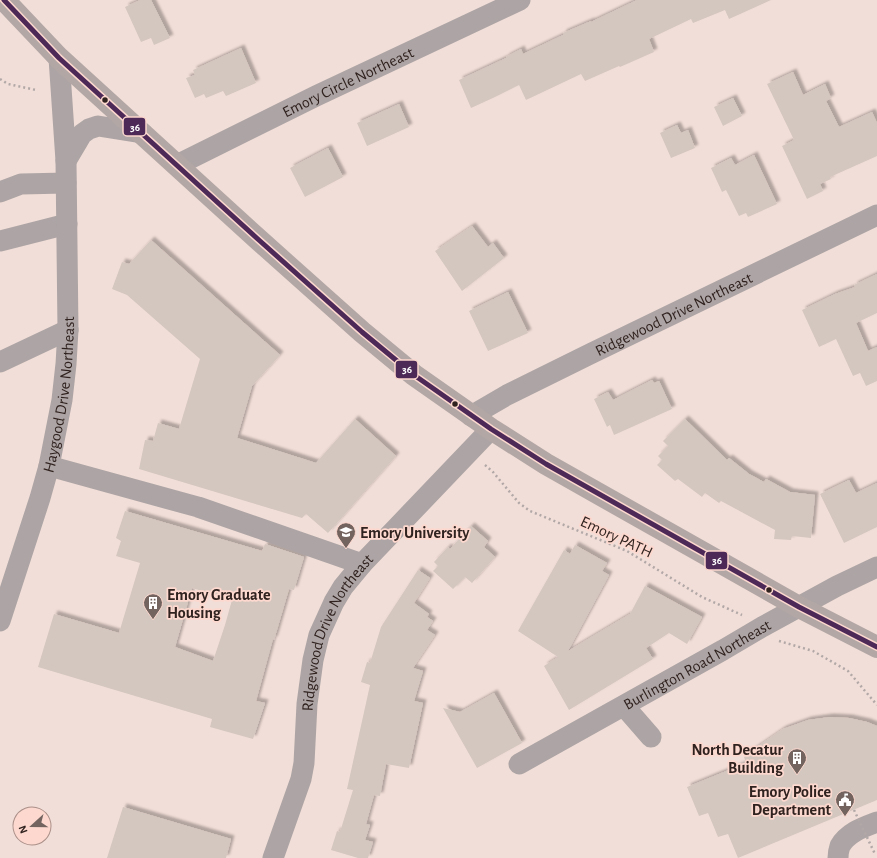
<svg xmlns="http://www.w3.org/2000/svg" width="877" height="858" viewBox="0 0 877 858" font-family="'Alegreya Sans',sans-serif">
  <defs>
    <filter id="shadow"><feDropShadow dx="3.5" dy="-3.5" stdDeviation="1" flood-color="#0004"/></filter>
  </defs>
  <rect width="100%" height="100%" fill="#f2ded8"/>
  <path fill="#d4c7bf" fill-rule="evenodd" filter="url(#shadow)" d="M 140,0 L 151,0 L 170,38 L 154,45 L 151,38 L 141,42 L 125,7 Z
    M 637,0 L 771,0 L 729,19 L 725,10 L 693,23 L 691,19 L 649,39 L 654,52 L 620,67 L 619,66 L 585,81 L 581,74 L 526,100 L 519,85 L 495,97 L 471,108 L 459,80 L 506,58 L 506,57 L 521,49 L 523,54 L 563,35 L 563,33 L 591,21 L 591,22 Z
    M 241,48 L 256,83 L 226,96 L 223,91 L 206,98 L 204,94 L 195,98 L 186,78 L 195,75 L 193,70 Z
    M 793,72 L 803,95 L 825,84 L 831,98 L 826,101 L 839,127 L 872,112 L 877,123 L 877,156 L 830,177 L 831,179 L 820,184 L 823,191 L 807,199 L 782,146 L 794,140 L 767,84 Z
    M 733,98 L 742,116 L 723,126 L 714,107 Z
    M 399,104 L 409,127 L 367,146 L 357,123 Z
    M 677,125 L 681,133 L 688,130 L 695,148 L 671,158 L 660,133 Z
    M 328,148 L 343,177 L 305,197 L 290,168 Z
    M 754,155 L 777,204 L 748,217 L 746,213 L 739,216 L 726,190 L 722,192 L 711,168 L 731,158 L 735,165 Z
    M 472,226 L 488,247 L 493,243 L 504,258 L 462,291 L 435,251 Z
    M 151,240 L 280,355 L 252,386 L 237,438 L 316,463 L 355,419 L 396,456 L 328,533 L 306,514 L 302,518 L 139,469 L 145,440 L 153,441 L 158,423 L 179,429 L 200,359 L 127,295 L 112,289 L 122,262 L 129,264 Z
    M 877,274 L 877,313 L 856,323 L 868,351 L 877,347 L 877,381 L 866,386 L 860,373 L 853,376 L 836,339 L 819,347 L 802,310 L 835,294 L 855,287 L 854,285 Z
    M 508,292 L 528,333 L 488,351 L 469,311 Z
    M 652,380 L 654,383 L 659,381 L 672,409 L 614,435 L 610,425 L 607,427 L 594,399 L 608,392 L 613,400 Z
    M 685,419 L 727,460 L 729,458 L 749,474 L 764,482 L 766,479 L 790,492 L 815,495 L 811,538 L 792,536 L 791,540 L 774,539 L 775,530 L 721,501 L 719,503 L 705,493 L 702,497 L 678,479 L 675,481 L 657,465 L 662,460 L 658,456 L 668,446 L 663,441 Z
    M 849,480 L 856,493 L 877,483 L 877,527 L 844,543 L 820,494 Z
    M 125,511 L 262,551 L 265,544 L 304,557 L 294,590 L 289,589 L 274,640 L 273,639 L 256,701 L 265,703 L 253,739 L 210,727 L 212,719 L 38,667 L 54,614 L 119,633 L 140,563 L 116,556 L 121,541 L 116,538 ZM 192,588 L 232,600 L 225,625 L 213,661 L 175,647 Z
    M 471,526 L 488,541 L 484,547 L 495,557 L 472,583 L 465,577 L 453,589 L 433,571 L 438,566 L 434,562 L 448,547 L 450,549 Z
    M 575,545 L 607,563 L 602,571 L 609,575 L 568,651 L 630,614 L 645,586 L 702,617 L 687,644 L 669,633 L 646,648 L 653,659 L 569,710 L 544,666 L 558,657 L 518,631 L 564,550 L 570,554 Z
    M 418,570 L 430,578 L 414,603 L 429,614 L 427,617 L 433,621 L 427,630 L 435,635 L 413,668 L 423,671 L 414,701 L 423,703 L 409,768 L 386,764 L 380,796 L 374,795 L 366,824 L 370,825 L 365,840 L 373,842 L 368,858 L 358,858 L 331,850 L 337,831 L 340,832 L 353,790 L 347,789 L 370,685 L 361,682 L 367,662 L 370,663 L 381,627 Z
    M 494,693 L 522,743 L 477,768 L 443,708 L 460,712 Z
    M 830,717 L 849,718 L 867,722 L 877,726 L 877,800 L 738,858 L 728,834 L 718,837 L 708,813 L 699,816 L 687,787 L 746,763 L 744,757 L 754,749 L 783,729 L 808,720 Z
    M 123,807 L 231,839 L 226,858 L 107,858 Z"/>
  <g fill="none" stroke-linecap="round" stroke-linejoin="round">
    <path stroke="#b1a8a7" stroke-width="2.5" stroke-dasharray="2 3" stroke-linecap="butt" d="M 0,79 L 8,84 L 36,90
      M 485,465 L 493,472 L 519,503 L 530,511 L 627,551 L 702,597 L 742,615
      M 779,641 L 813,651 L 848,671 L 877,705"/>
    <g stroke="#ada5a5" stroke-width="21">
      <path d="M 66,161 L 82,134 L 89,129 L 98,126 L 142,133"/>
      <path id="s1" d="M 177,165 L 316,96 L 520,0"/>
      <path d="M 0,192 L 21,184 L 66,183"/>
      <path d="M 0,241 L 67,224"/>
      <path d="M 0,362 L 68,330"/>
      <path id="s2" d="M 471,416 L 507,395 L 592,353 L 877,215"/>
      <path d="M 49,466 L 198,507 L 362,564"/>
      <path id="s3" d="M 0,621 L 40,498 L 49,466 L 62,400 L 66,364 L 68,330 L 66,161 L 59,58"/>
      <path d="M 624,706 L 651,737"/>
      <path id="s4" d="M 519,764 L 723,650 L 762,627 L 837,586 L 877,567"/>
      <path id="s5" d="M 273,858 L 301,779 L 304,763 L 307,704 L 313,660 L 319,635 L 334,602 L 343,587 L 362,564 L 491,429"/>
      <path d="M 838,858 C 838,854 839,849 840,846 C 848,832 864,827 877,822"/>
    </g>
    <path stroke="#b3a7a5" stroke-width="22" d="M 4,0 L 59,58 L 260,241 L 362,332 L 414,375 L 491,429 L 546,464 L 799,607 L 877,647"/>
    <path stroke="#b1a8a7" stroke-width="2.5" stroke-dasharray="2 3" stroke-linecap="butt" d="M 854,810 L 875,854"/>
    <defs>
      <path id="bus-1" d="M 4,0 L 59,58 L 260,241 L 362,332 L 414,375 L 491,429 L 546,464 L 799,607 L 877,647"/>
    </defs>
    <use href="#bus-1" stroke="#fcd8ce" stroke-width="8"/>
    <use href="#bus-1" stroke="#4d2958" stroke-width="5"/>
  </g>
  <defs>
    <symbol id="university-pin" viewBox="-11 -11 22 30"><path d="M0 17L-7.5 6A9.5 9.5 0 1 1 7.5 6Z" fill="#746460" stroke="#fcd8ce"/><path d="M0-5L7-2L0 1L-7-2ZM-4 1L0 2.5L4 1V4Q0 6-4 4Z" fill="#fff"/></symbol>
    <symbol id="building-pin" viewBox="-11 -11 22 30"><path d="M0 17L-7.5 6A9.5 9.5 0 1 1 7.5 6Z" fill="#746460" stroke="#fcd8ce"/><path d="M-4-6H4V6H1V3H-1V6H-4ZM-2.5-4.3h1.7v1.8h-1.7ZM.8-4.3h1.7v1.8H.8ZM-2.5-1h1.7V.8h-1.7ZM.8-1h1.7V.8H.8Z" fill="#fff"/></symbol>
    <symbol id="civic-pin" viewBox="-11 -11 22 30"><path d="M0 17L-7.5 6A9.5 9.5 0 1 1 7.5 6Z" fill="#746460" stroke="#fcd8ce"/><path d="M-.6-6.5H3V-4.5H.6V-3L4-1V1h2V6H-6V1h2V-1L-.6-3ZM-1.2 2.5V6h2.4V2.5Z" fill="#fff"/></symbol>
  </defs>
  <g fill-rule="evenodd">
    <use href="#university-pin" x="335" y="521" width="22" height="30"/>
    <use href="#building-pin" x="142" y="592" width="22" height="30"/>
    <use href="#building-pin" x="786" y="747" width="22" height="30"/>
    <use href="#civic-pin" x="834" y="789" width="22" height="30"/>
  </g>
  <g fill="#30221f" stroke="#fcd8ce" stroke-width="1.5">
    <circle cx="105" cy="100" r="3.5"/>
    <circle cx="455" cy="404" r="3.5"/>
    <circle cx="769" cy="590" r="3.5"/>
  </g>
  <g text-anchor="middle" stroke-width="3.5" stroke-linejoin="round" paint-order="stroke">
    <g font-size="16" fill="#30221f" stroke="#fcd8ce">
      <text dy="6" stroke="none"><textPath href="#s1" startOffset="190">Emory Circle Northeast</textPath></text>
      <text dy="6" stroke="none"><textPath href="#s2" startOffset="227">Ridgewood Drive Northeast</textPath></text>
      <text dy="6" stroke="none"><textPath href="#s3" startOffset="235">Haygood Drive Northeast</textPath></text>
      <text transform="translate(617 536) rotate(25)" y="6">Emory PATH</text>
      <text dy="6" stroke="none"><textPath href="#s5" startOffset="238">Ridgewood Drive Northeast</textPath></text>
      <text dy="6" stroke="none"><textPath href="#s4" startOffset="204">Burlington Road Northeast</textPath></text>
    </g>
    <g font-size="16" font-weight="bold" fill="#30221f" stroke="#fcd8ce" text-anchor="start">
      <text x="360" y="538">Emory University</text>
      <text x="167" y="600">Emory Graduate<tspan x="167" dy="18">Housing</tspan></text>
      <text x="783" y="755" text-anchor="end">North Decatur<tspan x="783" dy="18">Building</tspan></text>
      <text x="831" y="797" text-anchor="end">Emory Police<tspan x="831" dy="18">Department</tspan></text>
    </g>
  </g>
  <g stroke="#fcd8ce" stroke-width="1.5">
    <rect x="123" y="117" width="23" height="19" rx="4" fill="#4d2958"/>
    <rect x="395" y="360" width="23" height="19" rx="4" fill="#4d2958"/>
    <rect x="705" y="551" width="23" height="19" rx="4" fill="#4d2958"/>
  </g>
  <g font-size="11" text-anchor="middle" font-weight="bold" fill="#fff">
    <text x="135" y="131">36</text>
    <text x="407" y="373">36</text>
    <text x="717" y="564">36</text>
  </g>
  <g transform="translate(32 826) rotate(249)"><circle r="19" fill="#fcd8ce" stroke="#aa8f88"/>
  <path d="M0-3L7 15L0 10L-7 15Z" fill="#746460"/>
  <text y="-6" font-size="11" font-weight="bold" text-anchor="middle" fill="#30221f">N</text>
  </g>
</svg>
